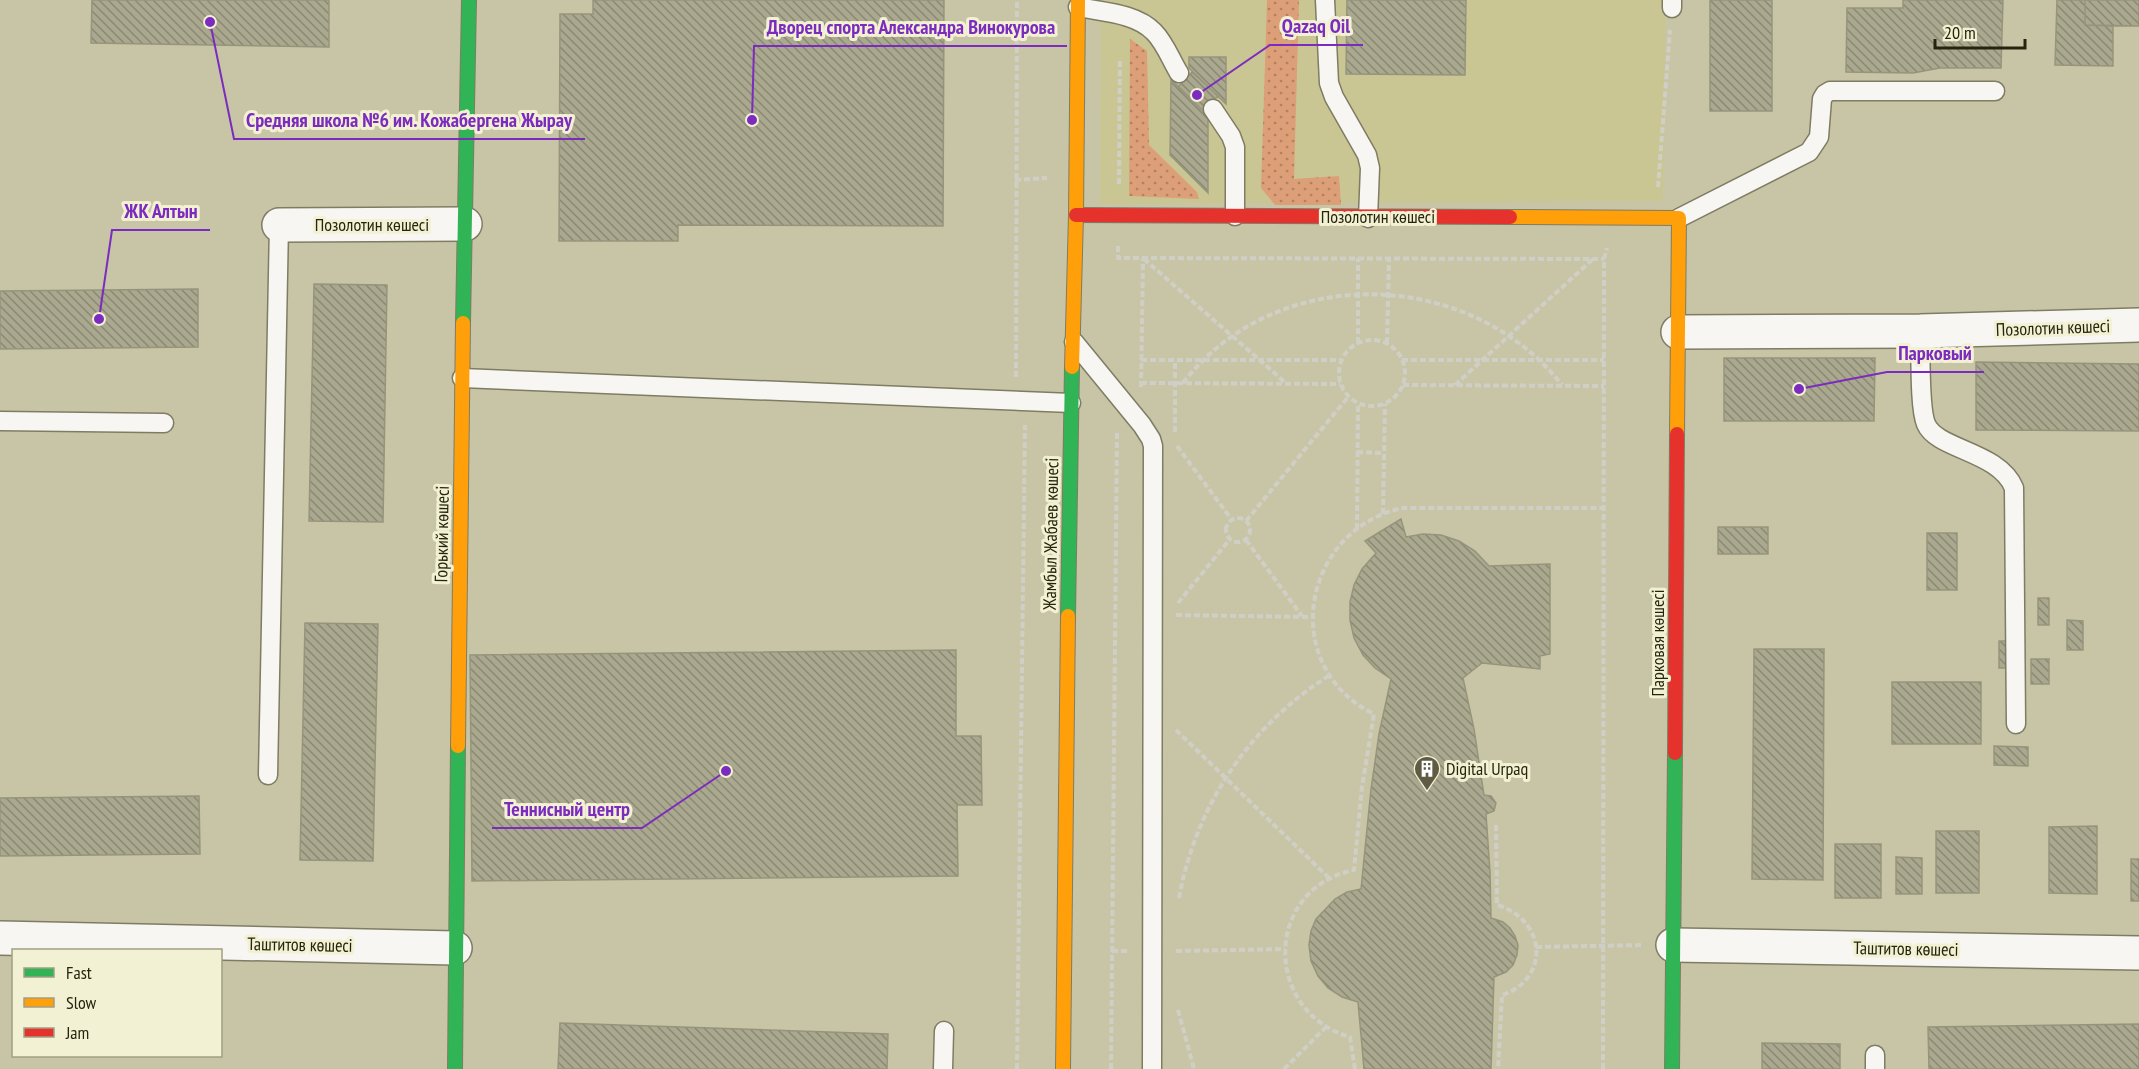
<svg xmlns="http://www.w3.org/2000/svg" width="2139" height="1069" viewBox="0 0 2139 1069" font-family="'PT Sans Narrow',sans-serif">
  <defs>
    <pattern id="grass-dots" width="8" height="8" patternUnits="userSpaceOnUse" patternTransform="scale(1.5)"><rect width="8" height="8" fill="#dc9f77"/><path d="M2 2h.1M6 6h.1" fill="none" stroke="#b28160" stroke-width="1.8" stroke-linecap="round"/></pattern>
    <pattern id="building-back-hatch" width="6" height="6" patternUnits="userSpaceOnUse" patternTransform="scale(1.5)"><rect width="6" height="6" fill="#aaa88f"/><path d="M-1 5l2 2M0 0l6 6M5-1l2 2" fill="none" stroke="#8a8973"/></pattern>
  </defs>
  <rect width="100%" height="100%" fill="#c8c5a6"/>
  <path fill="#cac694" d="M 1101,0 L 1666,0 L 1663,201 L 1100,204 Z"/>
  <path fill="url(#grass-dots)" d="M 1267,0 L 1299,0 L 1294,179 L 1339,176 L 1341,205 L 1275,205 L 1261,188 Z
    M 1130,39 L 1147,51 L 1149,145 L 1197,192 L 1199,199 L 1129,196 Z"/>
  <path fill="url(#building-back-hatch)" stroke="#96957c" stroke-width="1.5" d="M 92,0 L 329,0 L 329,47 L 91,43 Z
    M 593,0 L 944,0 L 943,226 L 678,225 L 678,241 L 559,241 L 560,14 L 593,14 Z
    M 1347,0 L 1466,0 L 1465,75 L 1346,74 Z
    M 1710,0 L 1772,0 L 1772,111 L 1710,111 Z
    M 1903,0 L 2003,0 L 2001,68 L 1940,68 L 1913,73 L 1846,72 L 1847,8 L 1903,8 Z
    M 2057,0 L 2085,0 L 2085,25 L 2113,26 L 2113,66 L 2055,65 Z
    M 2085,0 L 2139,0 L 2139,26 L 2085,25 Z
    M 1189,57 L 1226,57 L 1226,104 L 1189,68 Z
    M 1192,72 L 1218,96 L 1203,111 L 1178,87 Z
    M 1171,79 L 1208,116 L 1208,193 L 1170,155 Z
    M 314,284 L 387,285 L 383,522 L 309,521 Z
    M 198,289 L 198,347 L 0,349 L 0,291 Z
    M 1724,358 L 1875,358 L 1874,421 L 1724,421 Z
    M 1976,362 L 2139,364 L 2139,431 L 1976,430 Z
    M 1401,519 L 1406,537 L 1423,534 L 1441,535 L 1459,541 L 1475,551 L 1489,566 L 1550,564 L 1550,654 L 1540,656 L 1540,669 L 1482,663 L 1463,678 L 1474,729 L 1484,795 L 1491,796 L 1496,803 L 1494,811 L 1486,814 L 1490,872 L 1491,918 L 1503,922 L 1510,928 L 1515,936 L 1518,945 L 1517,955 L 1513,965 L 1506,972 L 1494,977 L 1491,1069 L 1364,1069 L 1358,1002 L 1342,997 L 1328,988 L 1318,976 L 1311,961 L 1309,945 L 1311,931 L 1316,919 L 1335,899 L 1347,892 L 1361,889 L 1371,789 L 1379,734 L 1391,679 L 1375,668 L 1363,655 L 1354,638 L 1350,620 L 1350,602 L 1354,585 L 1362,569 L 1376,553 L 1365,541 Z
    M 1718,527 L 1768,527 L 1768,554 L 1718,554 Z
    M 1927,533 L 1957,533 L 1957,590 L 1927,590 Z
    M 2038,598 L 2049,598 L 2049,625 L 2038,625 Z
    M 2067,620 L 2083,621 L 2083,650 L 2067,650 Z
    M 305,623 L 378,624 L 373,861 L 300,860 Z
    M 1999,641 L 2013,641 L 2013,668 L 1999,668 Z
    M 1754,649 L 1824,649 L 1823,880 L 1752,879 Z
    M 956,650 L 956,736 L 981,736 L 982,805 L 957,805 L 958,876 L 472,881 L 470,655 Z
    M 2031,659 L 2049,659 L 2049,684 L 2031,684 Z
    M 1892,682 L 1981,682 L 1981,744 L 1892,744 Z
    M 1994,746 L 2028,747 L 2028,766 L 1994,765 Z
    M 199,796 L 200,854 L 0,856 L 0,798 Z
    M 2097,826 L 2097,894 L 2049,893 L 2049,827 Z
    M 1936,831 L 1979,831 L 1979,893 L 1936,893 Z
    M 1835,844 L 1881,844 L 1881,898 L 1835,898 Z
    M 1896,857 L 1922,858 L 1922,894 L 1896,894 Z
    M 2131,859 L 2139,859 L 2139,901 L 2131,901 Z
    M 560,1023 L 888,1034 L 887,1069 L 558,1069 Z
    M 2139,1024 L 2139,1069 L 1929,1069 L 1928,1027 Z
    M 1762,1043 L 1840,1044 L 1840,1069 L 1762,1069 Z"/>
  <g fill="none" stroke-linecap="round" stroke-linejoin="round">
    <defs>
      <path id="lane" d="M 1325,0 L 1329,83 L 1334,97 L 1367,155 L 1370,168 L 1368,218
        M 1078,7 C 1102,12 1136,13 1154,32 C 1165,43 1171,60 1179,73
        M 1672,8 L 1672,0
        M 1213,109 L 1231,136 L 1235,147 L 1235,216
        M 1679,218 L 1809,152 L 1819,137 L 1822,99 L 1825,94 L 1830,91 L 1995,91
        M 1920,331 C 1921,353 1919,407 1926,424 C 1937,450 1999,451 2014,488 L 2016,724
        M 1074,342 L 1142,425 L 1151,439 L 1153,446 L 1152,1069
        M 462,378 L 1071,403
        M 0,421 L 164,423
        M 268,775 L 279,225
        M 1875,1055 L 1875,1069
        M 943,1069 L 944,1031"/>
      <path id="street" d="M 279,225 L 465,224
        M 1678,332 L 1920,331 L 2139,325
        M 0,938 L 455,948
        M 1673,945 L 2139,953"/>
      <path id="fast" d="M 463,323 L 469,0
        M 1068,616 L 1072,367
        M 455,1069 L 458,746
        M 1672,1069 L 1675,753"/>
      <path id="slow" d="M 1510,217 L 1679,218 L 1677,434
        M 1072,367 L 1076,215 L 1078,0
        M 458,746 L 463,323
        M 1063,1069 L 1068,616"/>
      <path id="jam" d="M 1076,215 L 1510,217
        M 1675,753 L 1677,434"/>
    </defs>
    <use href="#lane" stroke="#7f7c64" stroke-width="21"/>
    <use href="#street" stroke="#7f7c64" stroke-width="36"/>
    <use href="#fast" stroke="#7f7c64" stroke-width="16"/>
    <use href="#slow" stroke="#7f7c64" stroke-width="16"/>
    <use href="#jam" stroke="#7f7c64" stroke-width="16"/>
    <path stroke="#d0cfc5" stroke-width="4" stroke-dasharray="6 3" stroke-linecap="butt" d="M 1015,180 L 1047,178
      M 1119,184 L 1120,59
      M 1658,187 L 1670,30
      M 1118,246 L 1118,258 L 1604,259
      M 1144,259 L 1287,384
      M1339 373a33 33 0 1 1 66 0a33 33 0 1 1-66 0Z
      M 1358,343 L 1358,258
      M 1387,343 L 1389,259
      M 1141,360 L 1341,360
      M 1402,360 L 1604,360
      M 1016,377 L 1017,0
      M 1141,383 L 1340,384
      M 1183,383 C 1276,262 1469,267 1562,385
      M 1403,385 L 1604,386
      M 1455,385 L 1593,259
      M 1141,387 L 1143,259
      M 1175,432 L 1175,360
      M 1177,446 L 1232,520
      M 1357,452 L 1384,453
      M 1383,514 L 1385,404
      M1226 530a12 12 0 1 1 24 0a12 12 0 1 1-24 0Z
      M 1246,521 L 1348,397
      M 1357,529 L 1358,404
      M 1246,540 L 1302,616
      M 1178,603 L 1230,539
      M 1176,615 L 1313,617
      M 1176,730 L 1330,879
      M 1496,825 L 1497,905 C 1546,919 1551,979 1502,995 L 1498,1069
      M 1179,898 C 1196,805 1250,725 1330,675
      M 1536,947 L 1644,945
      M 1112,951 L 1129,951
      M 1176,951 L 1285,949
      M 1178,1010 L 1194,1069
      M 1017,1069 L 1025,425
      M 1111,1069 L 1117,432
      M 1284,1069 L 1326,1027
      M 1355,1069 L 1350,1037 C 1263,1012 1263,889 1354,870 L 1362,787 L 1374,714 C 1278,667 1301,531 1402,508 L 1604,508
      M 1603,1069 L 1604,259 L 1607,248"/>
    <use href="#lane" stroke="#f7f6f2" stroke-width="18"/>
    <use href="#street" stroke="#f7f6f2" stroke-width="33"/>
    <use href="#fast" stroke="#30b455" stroke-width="14"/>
    <use href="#slow" stroke="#ff9f0a" stroke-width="14"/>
    <use href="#jam" stroke="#e5322d" stroke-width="14"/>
  </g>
  <defs>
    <symbol id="building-pin" viewBox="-11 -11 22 30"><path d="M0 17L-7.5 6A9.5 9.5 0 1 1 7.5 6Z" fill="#5f5c43" stroke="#f3f1d4"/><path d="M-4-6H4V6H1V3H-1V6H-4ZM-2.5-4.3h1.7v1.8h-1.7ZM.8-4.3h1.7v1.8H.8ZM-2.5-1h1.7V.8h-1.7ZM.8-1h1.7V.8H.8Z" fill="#fff"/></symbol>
  </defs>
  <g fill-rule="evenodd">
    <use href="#building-pin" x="1412" y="754" width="30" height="40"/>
  </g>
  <g text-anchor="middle" stroke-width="6" stroke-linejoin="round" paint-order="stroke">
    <g font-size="18" fill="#26240d" stroke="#f3f1d4">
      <text x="1378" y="223">Позолотин көшесі</text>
      <text x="372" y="231">Позолотин көшесі</text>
      <text transform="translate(2053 328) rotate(-2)" y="6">Позолотин көшесі</text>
      <text transform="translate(442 534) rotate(-89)" y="6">Горький көшесі</text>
      <text transform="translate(1051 534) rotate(-89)" y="6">Жамбыл Жабаев көшесі</text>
      <text transform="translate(1658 643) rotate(-90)" y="6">Парковая көшесі</text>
      <text transform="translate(300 945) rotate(1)" y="6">Таштитов көшесі</text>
      <text transform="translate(1906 949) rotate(1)" y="6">Таштитов көшесі</text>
    </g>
    <g font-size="18" fill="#26240d" stroke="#f3f1d4" text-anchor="start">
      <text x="1446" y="775">Digital Urpaq</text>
    </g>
  </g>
  <path fill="none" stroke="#7b2cbf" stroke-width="2" d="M1197 95L1270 45H1363M752 120L754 46H1067M210 22L234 139H585M99 319L112 230H210M1799 389L1887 372H1984M726 771L642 828H492"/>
  <g fill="#7b2cbf" stroke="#f3f1d4" stroke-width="2">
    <circle cx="1197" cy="95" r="6"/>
    <circle cx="752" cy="120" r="6"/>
    <circle cx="210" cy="22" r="6"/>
    <circle cx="99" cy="319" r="6"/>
    <circle cx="1799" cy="389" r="6"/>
    <circle cx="726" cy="771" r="6"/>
  </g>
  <g font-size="20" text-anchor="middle" font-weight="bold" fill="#7b2cbf" stroke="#f3f1d4" stroke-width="6" stroke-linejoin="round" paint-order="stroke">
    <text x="1316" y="33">Qazaq Oil</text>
    <text x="911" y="34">Дворец спорта Александра Винокурова</text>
    <text x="409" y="127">Средняя школа №6 им. Кожабергена Жырау</text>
    <text x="161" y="218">ЖК Алтын</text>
    <text x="1935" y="360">Парковый</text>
    <text x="567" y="816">Теннисный центр</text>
  </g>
  <rect x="12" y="949" width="210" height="108" fill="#f3f1d4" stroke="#a19f84" stroke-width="1.5"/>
  <rect x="24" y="968" width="30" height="9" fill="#30b455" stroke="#a19f84" stroke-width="1.5"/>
  <text x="66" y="979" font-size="18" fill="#26240d">Fast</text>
  <rect x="24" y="998" width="30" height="9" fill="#ff9f0a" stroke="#a19f84" stroke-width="1.5"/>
  <text x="66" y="1009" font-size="18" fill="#26240d">Slow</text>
  <rect x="24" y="1028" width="30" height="9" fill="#e5322d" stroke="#a19f84" stroke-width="1.5"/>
  <text x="66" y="1039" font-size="18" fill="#26240d">Jam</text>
  <path d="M1935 39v9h90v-9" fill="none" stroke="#26240d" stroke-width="3"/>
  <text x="1944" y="39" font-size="18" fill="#26240d" stroke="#f3f1d4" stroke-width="4.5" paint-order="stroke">20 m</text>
</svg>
